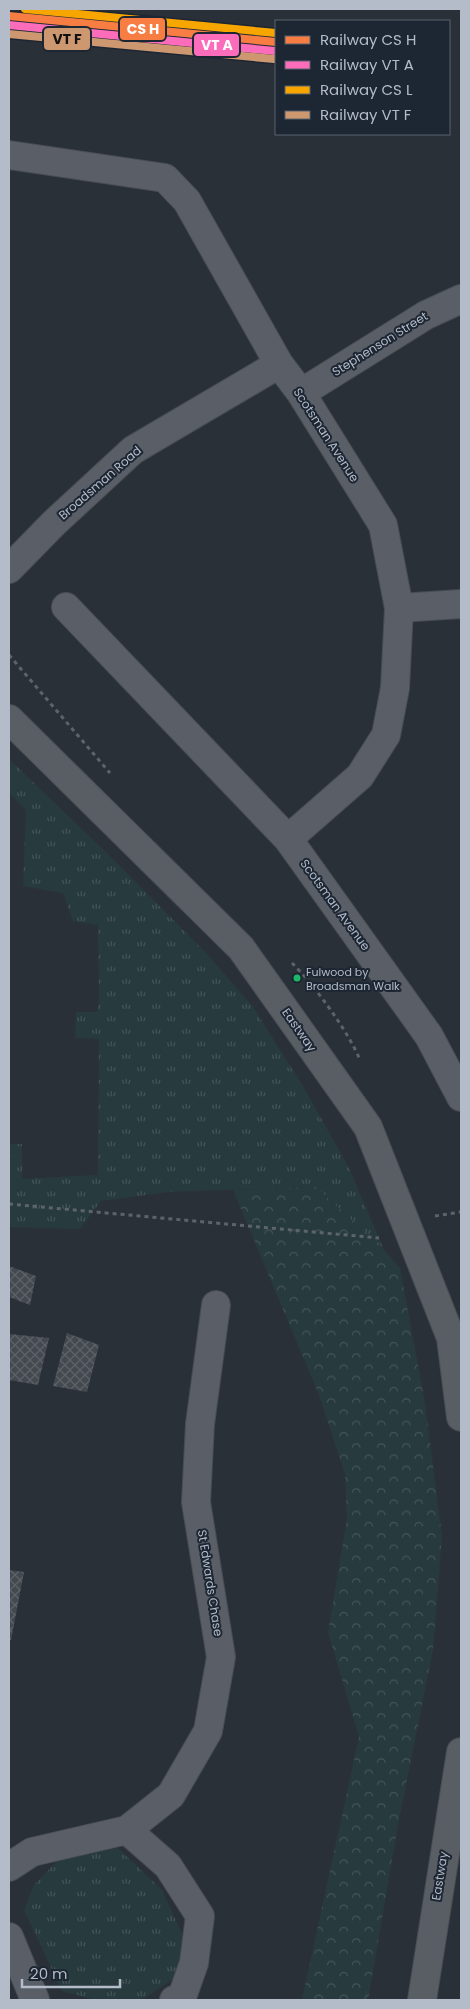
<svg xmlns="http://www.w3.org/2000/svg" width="470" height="2009" viewBox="0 0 470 2009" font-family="Poppins,sans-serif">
  <defs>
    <pattern id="grass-tufts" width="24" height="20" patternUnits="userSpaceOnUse" patternTransform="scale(1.25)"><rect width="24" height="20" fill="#273a3e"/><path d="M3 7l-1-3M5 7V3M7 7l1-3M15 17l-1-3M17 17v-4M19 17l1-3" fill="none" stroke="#445559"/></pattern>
    <pattern id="forest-crowns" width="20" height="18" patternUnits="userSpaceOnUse" patternTransform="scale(1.25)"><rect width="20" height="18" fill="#273a3e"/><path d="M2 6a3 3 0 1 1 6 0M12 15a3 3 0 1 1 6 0" fill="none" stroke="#445559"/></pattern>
    <pattern id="building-cross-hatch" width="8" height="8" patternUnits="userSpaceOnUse" patternTransform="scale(1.25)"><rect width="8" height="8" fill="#444950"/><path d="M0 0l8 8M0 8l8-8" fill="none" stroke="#5d6168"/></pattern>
  </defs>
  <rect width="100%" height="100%" fill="#2a3038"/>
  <path fill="url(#grass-tufts)" d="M 9,759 L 113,859 L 207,954 L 253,1007 L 303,1086 L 349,1168 L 384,1250 L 316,1187 L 168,1192 L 101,1201 L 80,1229 L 9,1227 L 9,1144 L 22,1144 L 22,1179 L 98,1175 L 99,1039 L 75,1038 L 76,1012 L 97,1012 L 99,1003 L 98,925 L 73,921 L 63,893 L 23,886 L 26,810 L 9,793 Z
    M 118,1848 L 162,1890 L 184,1938 L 184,1964 L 173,1979 L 143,1999 L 96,2000 L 62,1991 L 24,1910 L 34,1885 L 61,1857 Z"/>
  <path fill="url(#forest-crowns)" d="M 316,1187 L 384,1250 L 400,1268 L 425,1403 L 442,1536 L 433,1650 L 398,1825 L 368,2000 L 302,2000 L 359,1737 L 328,1632 L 347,1519 L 345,1474 L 319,1395 L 233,1190 Z"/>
  <path fill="url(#building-cross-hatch)" d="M 9,1266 L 36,1276 L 30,1305 L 9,1297 Z
    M 67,1333 L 99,1345 L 87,1392 L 53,1386 Z
    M 10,1334 L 49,1338 L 38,1385 L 9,1380 Z
    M 9,1570 L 24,1572 L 11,1640 L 9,1640 Z"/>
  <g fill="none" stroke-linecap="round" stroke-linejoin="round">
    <defs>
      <path id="minor" d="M 9,155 L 165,178 L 187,201 L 279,364 L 301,393 L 383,525 L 399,608 L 395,688 L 386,735 L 360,776 L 288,839 L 66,607
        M 301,393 L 426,315 L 461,299
        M 9,569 L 54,523 L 133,450 L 279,364
        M 399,608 L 461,604
        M 288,839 L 429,1036 L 461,1097
        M 127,1830 L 168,1866 L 200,1916 L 194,1963 L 182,1997 L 174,2000
        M 9,1867 L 32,1852 L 127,1830 L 171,1795 L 208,1731 L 221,1657 L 196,1502 L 200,1424 L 216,1305
        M 9,1937 L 35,2000"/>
      <path id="secondary" d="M 9,719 L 241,948 L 368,1127 L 451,1338 L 461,1417
        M 422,2000 L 461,1752"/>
    </defs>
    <use href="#minor" stroke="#484c53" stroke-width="30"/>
    <use href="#secondary" stroke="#484c53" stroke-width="30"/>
    <path stroke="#5d636a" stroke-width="3" stroke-dasharray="4 4" stroke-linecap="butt" d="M 9,655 L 110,773
      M 292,963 C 315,986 348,1031 360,1060
      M 9,1204 L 379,1238
      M 435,1216 L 461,1212"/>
    <use href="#minor" stroke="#5a5e66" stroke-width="28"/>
    <use href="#secondary" stroke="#595d64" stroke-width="28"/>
    <defs>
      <path id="rail-1" d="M 9,16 L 276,42"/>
      <path id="rail-2" d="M 9,25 L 275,51"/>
      <path id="rail-3" d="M 25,9 L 276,33"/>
      <path id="rail-4" d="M 9,34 L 274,59"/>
    </defs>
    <use href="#rail-1" stroke="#1d2633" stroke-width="11"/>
    <use href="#rail-2" stroke="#1d2633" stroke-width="11"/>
    <use href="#rail-3" stroke="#1d2633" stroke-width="11"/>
    <use href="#rail-4" stroke="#1d2633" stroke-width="11"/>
    <use href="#rail-1" stroke="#f77d43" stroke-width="8"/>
    <use href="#rail-2" stroke="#fb6dba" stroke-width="8"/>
    <use href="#rail-3" stroke="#f7a600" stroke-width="8"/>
    <use href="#rail-4" stroke="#cd976f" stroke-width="8"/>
  </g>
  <circle fill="#1ab867" stroke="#1d2633" stroke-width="2" cx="297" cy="978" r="4.5"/>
  <g text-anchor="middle" stroke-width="4" stroke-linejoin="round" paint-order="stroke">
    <g font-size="11" fill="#b4bcc9" stroke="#1d2633" text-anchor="start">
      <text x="306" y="976">Fulwood by<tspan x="306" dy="14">Broadsman Walk</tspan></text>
    </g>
    <g font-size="12" fill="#b4bcc9" stroke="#1d2633">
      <text transform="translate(380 344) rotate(-32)" y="4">Stephenson Street</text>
      <text transform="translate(326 435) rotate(57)" y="4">Scotsman Avenue</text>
      <text transform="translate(100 483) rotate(-41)" y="4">Broadsman Road</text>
      <text transform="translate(335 905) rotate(54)" y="4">Scotsman Avenue</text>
      <text transform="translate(299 1030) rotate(55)" y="4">Eastway</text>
      <text transform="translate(210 1583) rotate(81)" y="4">St Edwards Chase</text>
      <text transform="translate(440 1876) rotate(-81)" y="4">Eastway</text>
    </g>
  </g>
  <g stroke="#1d2633" stroke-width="2">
    <rect x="119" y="17" width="47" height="24" rx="5" fill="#f77d43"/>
    <rect x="43" y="27" width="48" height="24" rx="5" fill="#cd976f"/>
    <rect x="193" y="33" width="47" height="24" rx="5" fill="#fb6dba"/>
  </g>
  <g font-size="14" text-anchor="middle" font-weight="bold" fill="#fff">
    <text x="143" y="34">CS H</text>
    <text x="217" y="50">VT A</text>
  </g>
  <g font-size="14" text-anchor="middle" font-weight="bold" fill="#111">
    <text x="67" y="44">VT F</text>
  </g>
  <rect width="470" height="2009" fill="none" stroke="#b4bcc9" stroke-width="20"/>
  <rect x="275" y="20" width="175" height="115" fill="#1d2633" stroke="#59626f"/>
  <rect x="285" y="36" width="25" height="8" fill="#f77d43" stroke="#59626f"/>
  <text x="320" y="45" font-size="15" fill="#b4bcc9">Railway CS H</text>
  <rect x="285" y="61" width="25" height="8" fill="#fb6dba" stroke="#59626f"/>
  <text x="320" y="70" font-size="15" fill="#b4bcc9">Railway VT A</text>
  <rect x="285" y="86" width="25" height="8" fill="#f7a600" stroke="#59626f"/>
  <text x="320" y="95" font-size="15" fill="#b4bcc9">Railway CS L</text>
  <rect x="285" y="111" width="25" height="8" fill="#cd976f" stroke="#59626f"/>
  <text x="320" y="120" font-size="15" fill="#b4bcc9">Railway VT F</text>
  <path d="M22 1979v8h98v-8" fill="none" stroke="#b4bcc9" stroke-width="2.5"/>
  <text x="30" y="1979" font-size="15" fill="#b4bcc9" stroke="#1d2633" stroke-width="4" paint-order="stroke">20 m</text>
</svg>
